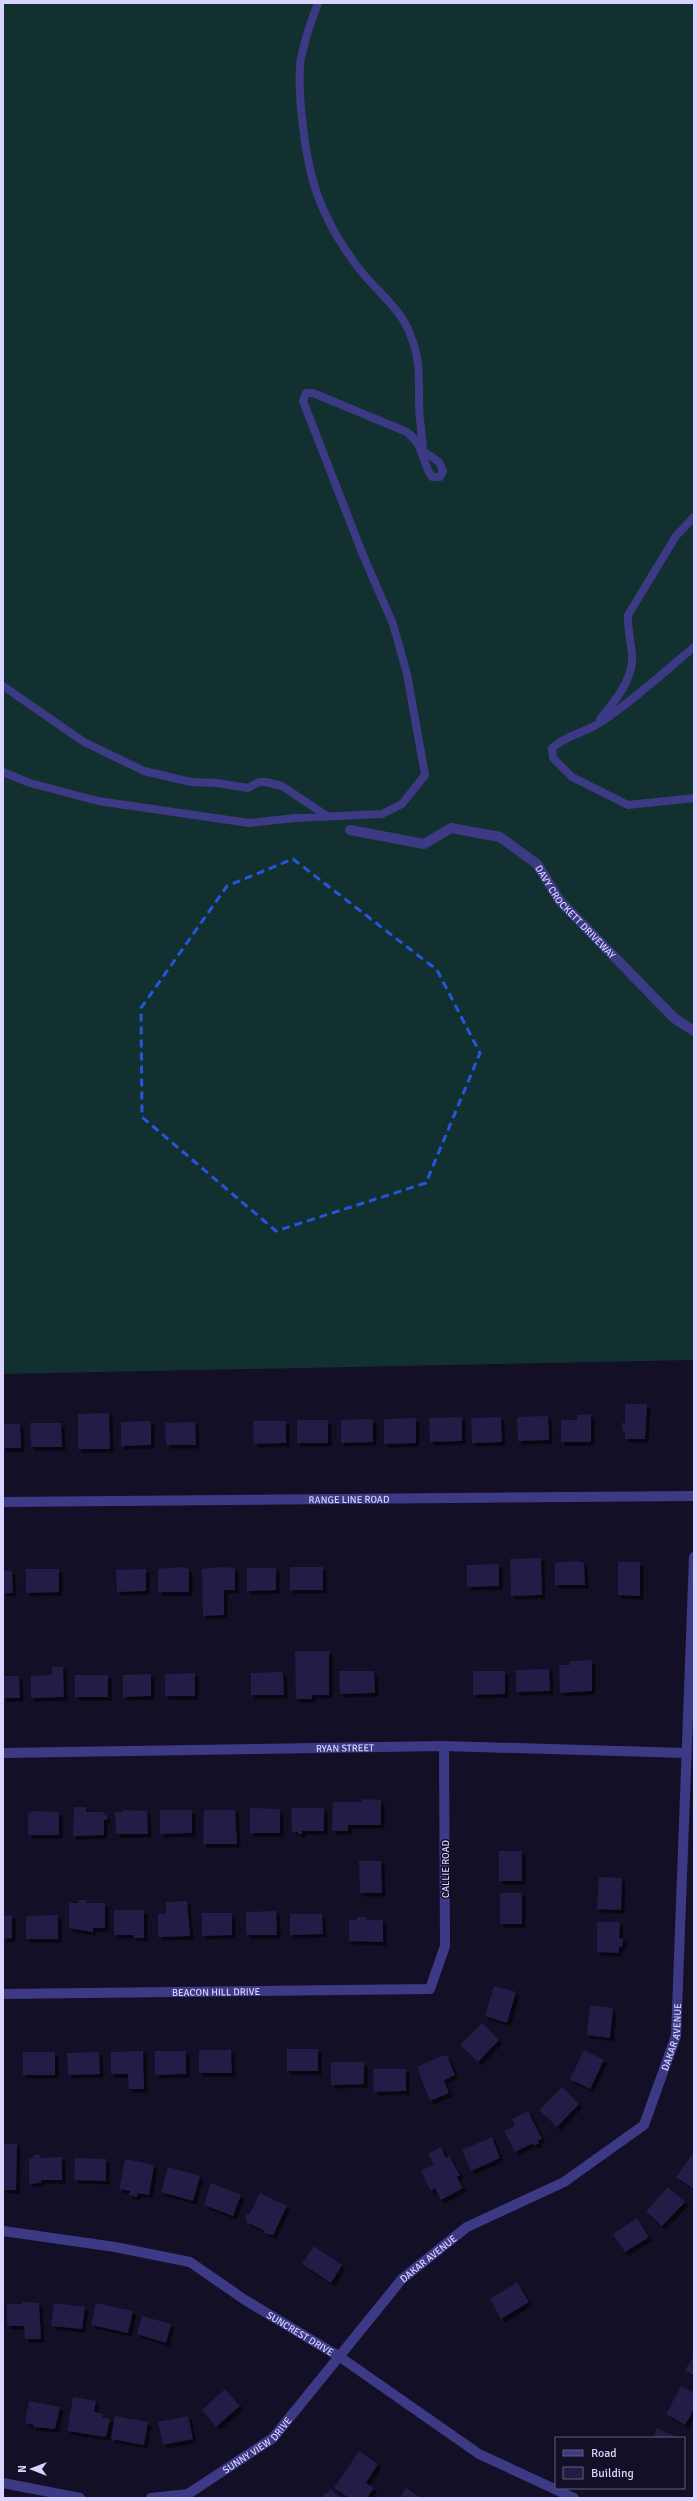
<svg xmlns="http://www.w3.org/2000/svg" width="697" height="2501" viewBox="0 0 697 2501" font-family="Signika,sans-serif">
  <defs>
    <filter id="shadow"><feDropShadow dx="3.5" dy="3.5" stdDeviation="0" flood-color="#0009"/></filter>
  </defs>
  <rect width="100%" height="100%" fill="#130f26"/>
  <path fill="#12302f" d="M 3,3 L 694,3 L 694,1360 L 3,1374 Z"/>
  <path fill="#241b47" filter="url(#shadow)" d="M 625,1404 L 647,1404 L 645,1439 L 625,1439 L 625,1431 L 622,1431 L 622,1423 L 625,1423 Z
    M 109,1413 L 110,1449 L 78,1449 L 78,1414 Z
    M 591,1414 L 591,1442 L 561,1442 L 561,1420 L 577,1420 L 577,1415 Z
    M 548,1416 L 549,1440 L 518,1441 L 517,1417 Z
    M 462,1417 L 462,1441 L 430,1442 L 429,1418 Z
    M 501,1417 L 502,1442 L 472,1443 L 471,1418 Z
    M 416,1418 L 416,1443 L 384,1444 L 384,1419 Z
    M 373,1419 L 373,1442 L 341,1443 L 341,1420 Z
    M 297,1420 L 328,1420 L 328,1443 L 297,1443 Z
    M 151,1421 L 151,1445 L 121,1446 L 121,1422 Z
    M 253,1421 L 286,1421 L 286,1443 L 254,1444 Z
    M 195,1422 L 196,1445 L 166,1445 L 165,1423 Z
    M 30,1423 L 61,1423 L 62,1447 L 31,1447 Z
    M 3,1424 L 20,1424 L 21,1448 L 3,1448 Z
    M 541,1558 L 542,1595 L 511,1596 L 510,1559 Z
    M 576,1561 L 584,1563 L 585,1585 L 555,1585 L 555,1563 Z
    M 618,1562 L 640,1562 L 640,1596 L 618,1595 Z
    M 499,1564 L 499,1586 L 467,1587 L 467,1565 Z
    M 180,1567 L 189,1569 L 189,1592 L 158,1592 L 158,1569 Z
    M 221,1567 L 235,1568 L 235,1590 L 224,1590 L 224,1615 L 203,1616 L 202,1569 Z
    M 290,1567 L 323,1567 L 323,1590 L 290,1590 Z
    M 247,1568 L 276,1568 L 276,1590 L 247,1591 Z
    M 26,1569 L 59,1569 L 59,1592 L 26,1593 Z
    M 146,1569 L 146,1591 L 117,1592 L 116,1570 Z
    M 3,1571 L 12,1571 L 13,1593 L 3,1593 Z
    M 295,1651 L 329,1651 L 329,1695 L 312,1695 L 312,1699 L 296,1699 Z
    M 592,1660 L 592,1691 L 560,1693 L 559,1665 L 570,1665 L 570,1661 Z
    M 52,1667 L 63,1667 L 64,1697 L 31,1698 L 31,1676 L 52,1675 Z
    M 549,1669 L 550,1691 L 516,1692 L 516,1670 Z
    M 339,1671 L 374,1671 L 375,1693 L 340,1694 Z
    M 473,1671 L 505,1671 L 505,1694 L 473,1695 Z
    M 283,1672 L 284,1695 L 251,1695 L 251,1673 Z
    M 195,1673 L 195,1696 L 165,1696 L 165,1674 Z
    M 151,1674 L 151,1696 L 123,1697 L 123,1675 Z
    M 75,1675 L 108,1675 L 108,1697 L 75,1697 Z
    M 3,1676 L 19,1676 L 20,1698 L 3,1698 Z
    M 362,1799 L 381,1800 L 381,1825 L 348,1825 L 348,1831 L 332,1831 L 333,1802 L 362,1802 Z
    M 74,1807 L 86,1807 L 86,1812 L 104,1812 L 104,1815 L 107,1815 L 107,1820 L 104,1820 L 104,1835 L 73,1836 Z
    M 250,1808 L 280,1809 L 280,1833 L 250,1833 Z
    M 291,1808 L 324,1808 L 324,1831 L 302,1831 L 302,1834 L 298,1834 L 298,1832 L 292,1832 Z
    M 123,1810 L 147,1811 L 148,1834 L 116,1834 L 115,1812 L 123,1812 Z
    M 160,1810 L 192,1810 L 192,1833 L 160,1834 Z
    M 204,1810 L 235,1810 L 237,1844 L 203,1844 Z
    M 35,1811 L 59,1812 L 59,1835 L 28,1835 L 28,1813 Z
    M 499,1851 L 522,1851 L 522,1881 L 499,1881 Z
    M 359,1861 L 381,1861 L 382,1893 L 360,1893 Z
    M 599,1877 L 622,1878 L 621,1910 L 597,1909 Z
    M 500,1893 L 522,1893 L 522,1924 L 500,1924 Z
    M 78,1900 L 86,1900 L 86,1903 L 105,1903 L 105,1928 L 93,1928 L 93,1932 L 69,1928 L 69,1903 L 78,1903 Z
    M 187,1901 L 190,1936 L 158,1937 L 158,1914 L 166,1914 L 166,1902 Z
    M 114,1910 L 144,1910 L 144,1938 L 134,1938 L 133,1935 L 114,1935 Z
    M 276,1911 L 277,1935 L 246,1935 L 246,1912 Z
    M 202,1913 L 232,1913 L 232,1935 L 202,1936 Z
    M 290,1914 L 322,1914 L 323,1934 L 290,1935 Z
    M 12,1915 L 12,1938 L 3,1939 L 3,1916 Z
    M 58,1915 L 58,1939 L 26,1939 L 26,1916 Z
    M 357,1917 L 366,1917 L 366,1920 L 383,1920 L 383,1942 L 349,1941 L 349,1920 L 357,1920 Z
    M 597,1922 L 620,1922 L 619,1938 L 623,1939 L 622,1947 L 619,1947 L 619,1953 L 597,1952 Z
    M 494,1986 L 516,1992 L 507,2023 L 485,2016 Z
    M 590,2005 L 613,2008 L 610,2038 L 587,2035 Z
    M 482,2023 L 499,2040 L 478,2062 L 460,2045 Z
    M 287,2049 L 318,2049 L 318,2071 L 287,2071 Z
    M 199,2050 L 231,2050 L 232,2073 L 199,2073 Z
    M 584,2050 L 604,2060 L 590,2089 L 570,2079 Z
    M 143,2051 L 144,2089 L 129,2089 L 128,2074 L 111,2074 L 111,2052 Z
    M 155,2051 L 186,2051 L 186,2074 L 155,2075 Z
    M 23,2052 L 55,2052 L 55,2075 L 23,2075 Z
    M 99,2052 L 100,2074 L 68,2075 L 67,2053 Z
    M 447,2055 L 455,2075 L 444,2080 L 449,2093 L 430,2101 L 417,2067 L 439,2057 Z
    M 331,2062 L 364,2062 L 364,2084 L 331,2085 Z
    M 373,2069 L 406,2069 L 406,2091 L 374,2092 Z
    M 562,2087 L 579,2104 L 557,2127 L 539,2110 Z
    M 528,2111 L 542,2139 L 538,2140 L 539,2143 L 534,2146 L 533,2143 L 515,2152 L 504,2131 L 515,2126 L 512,2119 Z
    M 492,2137 L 500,2158 L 471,2171 L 462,2150 Z
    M 3,2144 L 17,2144 L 16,2190 L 3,2190 Z
    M 441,2147 L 446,2158 L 449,2156 L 460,2175 L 457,2177 L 463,2188 L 441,2200 L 435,2188 L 431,2191 L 421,2171 L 434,2164 L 428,2154 Z
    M 694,2152 L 694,2189 L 676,2177 Z
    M 34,2155 L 40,2155 L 40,2158 L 62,2157 L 62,2180 L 41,2180 L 41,2183 L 29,2184 L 29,2158 L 34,2158 Z
    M 75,2158 L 106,2159 L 106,2181 L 74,2180 Z
    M 125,2159 L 154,2165 L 149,2195 L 138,2193 L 137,2197 L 129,2195 L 130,2191 L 119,2189 Z
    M 168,2167 L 200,2176 L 193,2201 L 161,2192 Z
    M 211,2183 L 241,2195 L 233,2216 L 204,2205 Z
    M 668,2187 L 685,2202 L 662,2226 L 646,2211 Z
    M 260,2193 L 287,2206 L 273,2235 L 264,2233 L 265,2231 L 246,2222 L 247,2219 L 245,2218 L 247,2213 L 249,2215 Z
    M 637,2218 L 649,2237 L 625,2252 L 613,2234 Z
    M 314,2246 L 342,2265 L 331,2283 L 302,2264 Z
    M 517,2282 L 529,2302 L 501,2319 L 490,2299 Z
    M 22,2302 L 39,2303 L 41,2339 L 25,2339 L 24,2326 L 7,2326 L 7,2304 L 22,2304 Z
    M 54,2303 L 85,2307 L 82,2329 L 51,2326 Z
    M 96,2303 L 133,2311 L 128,2333 L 91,2325 Z
    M 142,2316 L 171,2324 L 166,2343 L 137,2334 Z
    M 693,2358 L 694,2359 L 694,2376 L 685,2370 Z
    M 681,2386 L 694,2393 L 694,2409 L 685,2425 L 666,2414 Z
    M 225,2389 L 240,2406 L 216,2427 L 202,2410 Z
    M 73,2397 L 96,2401 L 94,2412 L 103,2414 L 102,2417 L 110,2419 L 106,2437 L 67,2431 Z
    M 29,2401 L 60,2407 L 55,2429 L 33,2427 L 34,2425 L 25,2423 Z
    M 115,2416 L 148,2422 L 144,2445 L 111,2439 Z
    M 188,2416 L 193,2439 L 163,2445 L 158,2422 Z
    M 657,2428 L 678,2438 L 653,2438 Z
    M 359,2451 L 378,2464 L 366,2483 L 374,2488 L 367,2498 L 349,2498 L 334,2488 Z
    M 406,2488 L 421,2498 L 400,2498 Z
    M 331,2489 L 340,2498 L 320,2498 L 324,2495 Z"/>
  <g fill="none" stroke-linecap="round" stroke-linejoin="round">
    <path stroke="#3d3a85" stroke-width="8" d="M 694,647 C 663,673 634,700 601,722 C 583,734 570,733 552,748 L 553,758 L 572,777 L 628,805 L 694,798
      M 3,686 L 84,742 L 144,771 L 191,782 L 217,783 L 248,788 L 259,782 L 266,782 L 282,786 L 327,816
      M 600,719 C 613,704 630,683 632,662 C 633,649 627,631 628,615 L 676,536 L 694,517
      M 3,772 L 30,783 L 98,801 L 249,823 L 295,818 L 382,814 L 402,804 L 425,775 L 407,674 L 393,624 L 363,555 L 303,401 L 306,393 L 313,393 L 407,432 C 424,445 421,461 432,477 L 440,477 L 443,471 L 439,462 L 423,451 C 422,434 419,417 419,400 C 419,371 420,357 408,329 C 397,305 373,288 357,266 C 320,217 308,178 302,118 C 300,99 298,77 301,58 C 305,39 311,21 318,3"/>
    <g stroke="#3d3a85" stroke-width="10">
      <path id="s1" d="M 350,830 L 424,844 L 451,828 L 500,837 L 537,864 L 560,901 L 674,1018 L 694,1031"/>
      <path id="s2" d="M 3,1502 L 694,1496"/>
      <path id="s3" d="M 3,1753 L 444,1746 L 686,1753"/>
      <path id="s4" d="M 3,1994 L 430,1989 L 445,1946 L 444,1746"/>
      <path id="s5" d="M 3,2231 L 115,2247 L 190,2262 L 245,2300 L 340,2357 L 479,2454 L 574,2498"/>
      <path d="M 3,2483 L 80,2498"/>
      <path id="s6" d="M 151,2498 L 188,2494 L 273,2438 L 402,2279 L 467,2227 L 564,2182 L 644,2125 L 676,2036 L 694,1557"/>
    </g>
  </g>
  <path fill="none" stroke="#2655da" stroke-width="3" stroke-dasharray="8 5" stroke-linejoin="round" d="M 293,859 L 437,970 L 480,1053 L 426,1183 L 276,1231 L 142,1117 L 141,1008 L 227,886 Z"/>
  <g text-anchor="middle" stroke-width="3" stroke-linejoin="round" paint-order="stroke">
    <g font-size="10" fill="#d9d4ff" stroke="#130f26">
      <text dy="4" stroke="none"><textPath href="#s1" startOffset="264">DAVY CROCKETT DRIVEWAY</textPath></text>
      <text dy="4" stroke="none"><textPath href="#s2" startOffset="346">RANGE LINE ROAD</textPath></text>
      <text dy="4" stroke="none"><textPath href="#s3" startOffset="342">RYAN STREET</textPath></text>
      <text transform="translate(445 1869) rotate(-90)" y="4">CALLIE ROAD</text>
      <text dy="4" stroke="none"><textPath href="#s4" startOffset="213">BEACON HILL DRIVE</textPath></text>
      <text dy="4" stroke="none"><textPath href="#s6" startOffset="725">DAKAR AVENUE</textPath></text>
      <text dy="4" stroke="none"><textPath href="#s6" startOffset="377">DAKAR AVENUE</textPath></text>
      <text dy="4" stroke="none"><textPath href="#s5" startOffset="321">SUNCREST DRIVE</textPath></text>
      <text dy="4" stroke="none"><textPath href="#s6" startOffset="122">SUNNY VIEW DRIVE</textPath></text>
    </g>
  </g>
  <rect width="697" height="2501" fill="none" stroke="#d9d4ff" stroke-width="8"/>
  <rect x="555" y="2437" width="130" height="52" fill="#130f26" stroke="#625e7d"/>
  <rect x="563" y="2450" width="20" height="6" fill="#3d3a85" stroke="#625e7d"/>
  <text x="591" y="2457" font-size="12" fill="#d9d4ff">Road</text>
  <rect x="563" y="2467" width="20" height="12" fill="#241b47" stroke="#625e7d"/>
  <text x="591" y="2477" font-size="12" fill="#d9d4ff">Building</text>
  <g transform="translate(32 2469) rotate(270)" stroke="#130f26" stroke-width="3" paint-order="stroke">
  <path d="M0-3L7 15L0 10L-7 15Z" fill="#d9d4ff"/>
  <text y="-6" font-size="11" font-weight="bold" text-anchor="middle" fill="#d9d4ff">N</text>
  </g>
</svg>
